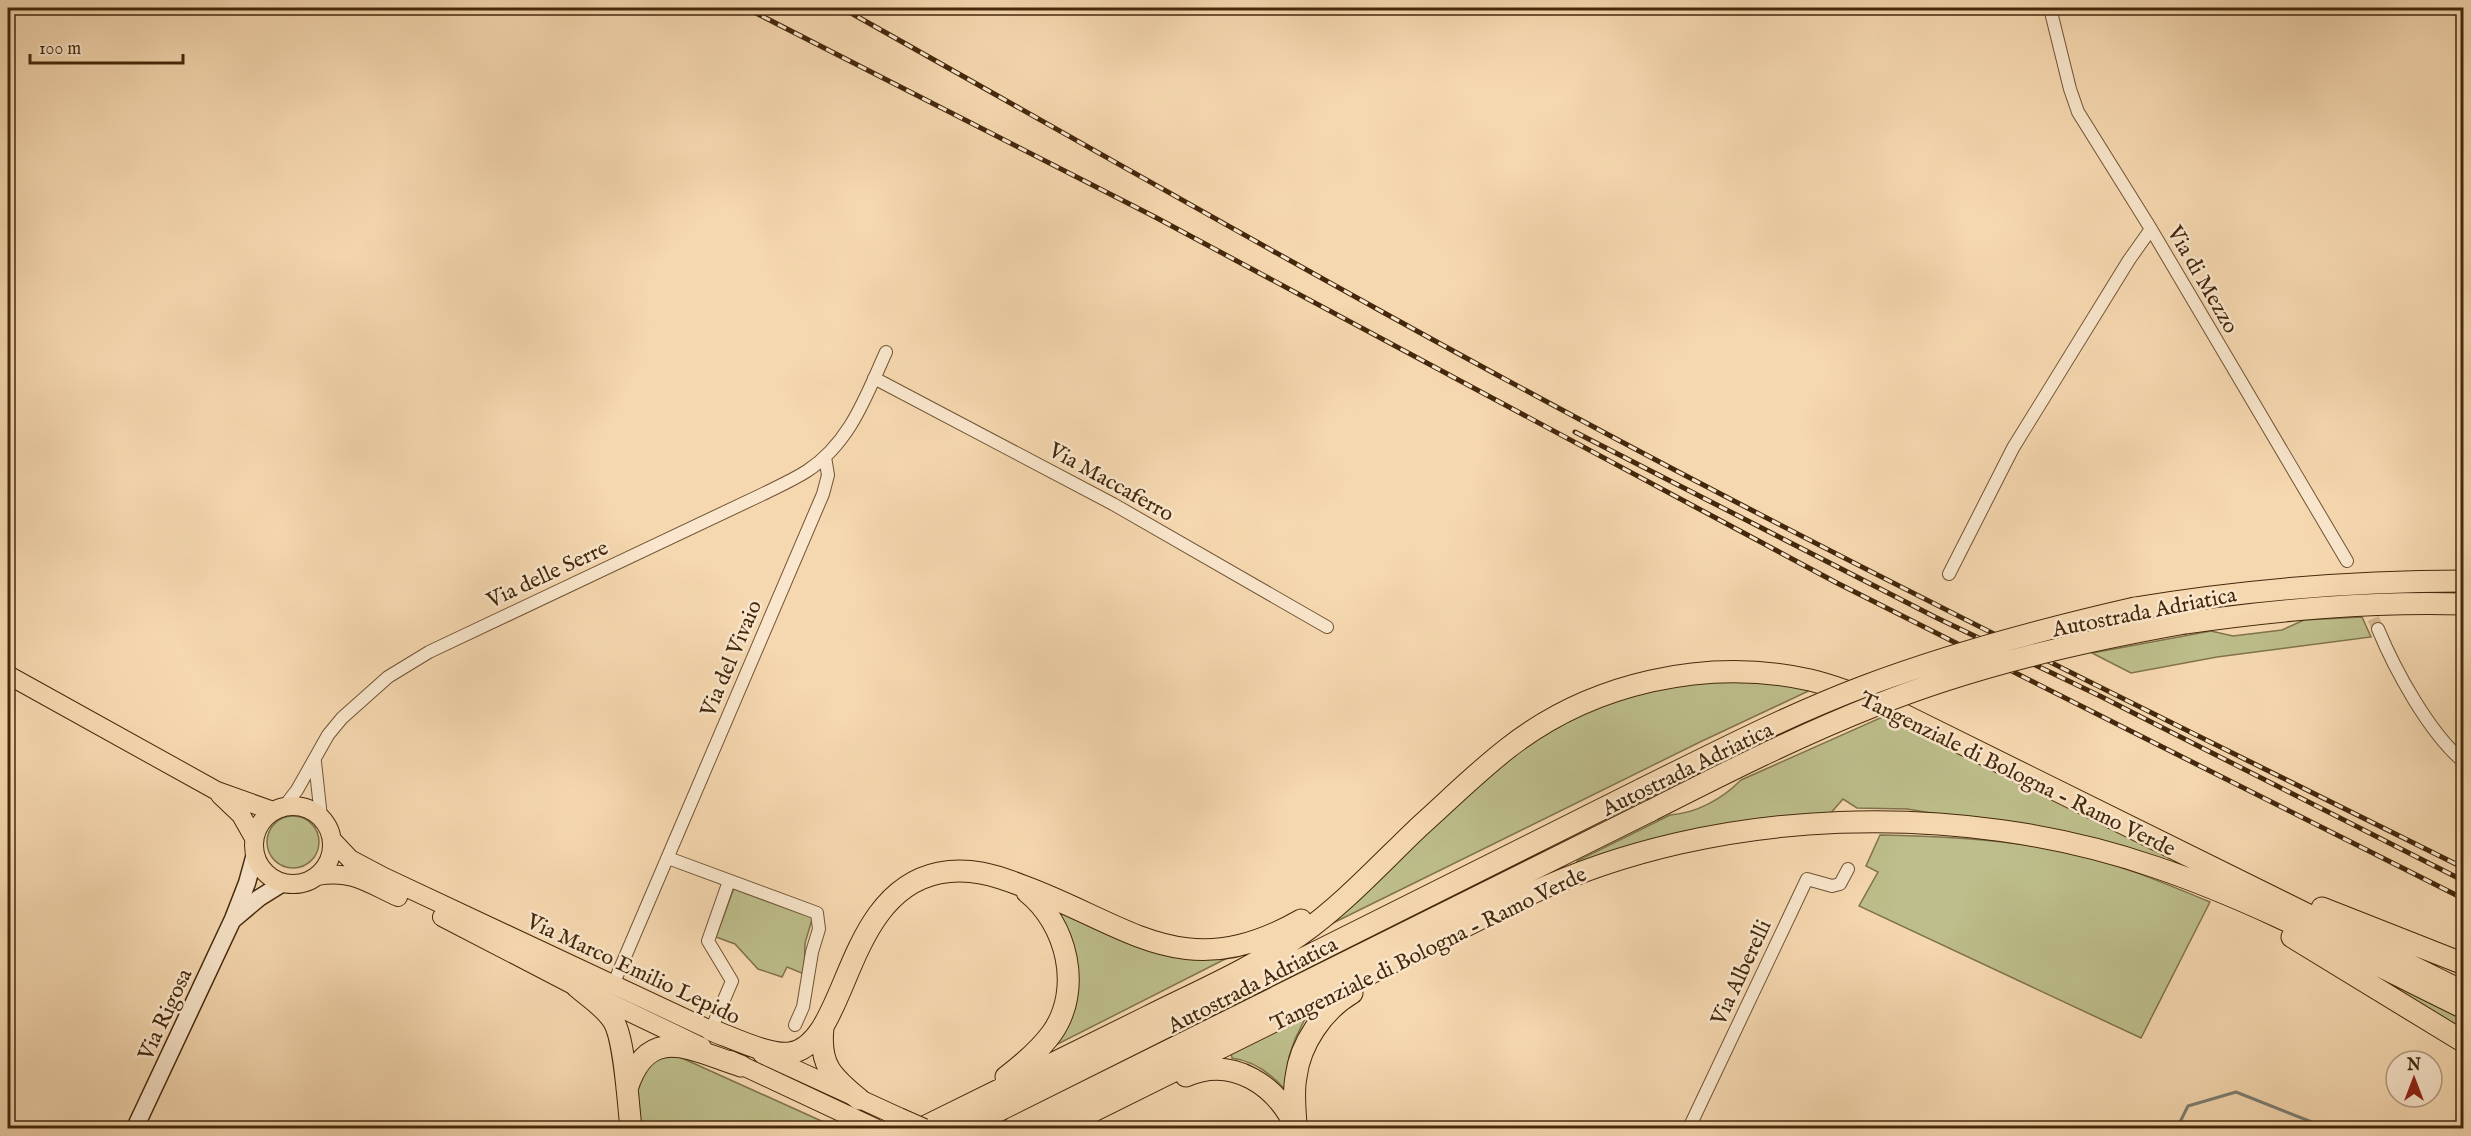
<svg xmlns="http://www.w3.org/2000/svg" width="2471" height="1136" viewBox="0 0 2471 1136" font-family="'IM FELL English',serif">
  <rect width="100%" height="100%" fill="#f6d8b0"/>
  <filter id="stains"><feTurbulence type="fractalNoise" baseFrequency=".00333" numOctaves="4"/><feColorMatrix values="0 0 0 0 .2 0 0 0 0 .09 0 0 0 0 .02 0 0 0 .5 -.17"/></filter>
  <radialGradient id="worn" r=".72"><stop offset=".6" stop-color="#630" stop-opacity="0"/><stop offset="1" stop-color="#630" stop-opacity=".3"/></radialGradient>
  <path fill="#bdbe8b" stroke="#80734b" stroke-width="1.5" d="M 2362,617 L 2371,637 L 2217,657 L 2131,673 L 2092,653 L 2211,631 L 2233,636 L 2282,630 L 2304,620 Z
    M 1701,677 L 1817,687 L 1700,742 L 1327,926 L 1513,752 L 1599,702 Z
    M 1889,714 L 2198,870 L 2096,840 L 1907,809 L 1857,808 L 1843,799 L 1829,815 L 1646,842 L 1578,863 L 1577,861 L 1670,815 C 1697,813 1722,799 1741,780 Z
    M267 842a26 26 0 1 1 52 0a26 26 0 1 1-52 0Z
    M 1880,835 C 1941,836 2003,839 2063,851 C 2114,862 2162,882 2210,902 L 2141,1038 L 1859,906 L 1878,872 L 1866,866 Z
    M 734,888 L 813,916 L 805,943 L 804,974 L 787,967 L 782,977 L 758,969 L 735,944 L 716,937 Z
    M 1051,904 L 1099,925 L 1241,951 L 1046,1050 L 1069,1010 Z
    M 2373,974 L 2463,1018 L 2463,1034 L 2372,979 Z
    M 1307,1015 L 1295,1039 L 1289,1057 L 1287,1092 C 1272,1074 1255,1061 1232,1058 L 1231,1053 Z
    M 673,1054 L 837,1128 L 641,1128 L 636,1078 L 650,1061 Z"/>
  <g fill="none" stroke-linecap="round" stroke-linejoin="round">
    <path stroke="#7c7e72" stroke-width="3" d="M 2177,1128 L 2188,1106 L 2236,1092 L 2327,1128"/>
    <path stroke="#d2b58f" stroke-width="12" stroke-dasharray="12 6" stroke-linecap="butt" d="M 2366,602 L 2378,629"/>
    <defs>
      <path id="minor" d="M 2050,8 L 2070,89 L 2078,112 L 2151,229 L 2347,561
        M 874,378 L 1113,504 L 1327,627
        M 1949,574 L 2013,448 L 2129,260 L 2151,229
        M 2378,629 C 2395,670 2429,733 2464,762
        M 315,762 L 321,817
        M 284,807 L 297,790 L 328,735 L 342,718 L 388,677 L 429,652 L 761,495 C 777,487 793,480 807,471 C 850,443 866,396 886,352
        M 668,858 L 817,913 L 819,929 L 812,952 L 803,1007 L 795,1025
        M 613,985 L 823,494 L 828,475 L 825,457
        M 711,1030 L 732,981 L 708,941 L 729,881
        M 1689,1128 L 1807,879 L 1832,886 L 1840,884 L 1848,869"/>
      <path id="secondary" d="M 234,919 L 259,898 L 283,883
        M 135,1128 L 233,919 L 247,883 L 255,854"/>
      <path id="primary" d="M 8,675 L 217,791 L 273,811
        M 220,795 L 241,815 L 254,838
        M254 845a39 39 0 1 1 78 0a39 39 0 1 1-78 0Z
        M 332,840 L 350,859 L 384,877 L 723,1036
        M 317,876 C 353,870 367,883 398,897
        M 442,917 L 577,987 L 702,1047
        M 762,1054 L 899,1117
        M 730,1060 L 875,1128"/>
      <path id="motorway" d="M 2135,608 C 2244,590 2352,581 2464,581
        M 2185,623 C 2278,610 2370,601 2464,604
        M 2322,908 L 2464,964
        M 2292,937 L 2464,1042
        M 577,987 C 589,997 606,1008 614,1022 C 625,1042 628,1104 631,1128
        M 823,1028 C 819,1065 832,1077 859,1099
        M 711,1030 C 731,1037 769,1056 790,1053 C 849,1044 842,893 939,873 C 969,867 995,875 1023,886 C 1129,925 1184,987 1301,920
        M 1186,1076 C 1233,1055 1277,1086 1296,1128
        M 1006,1077 C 1023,1064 1039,1051 1052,1033 C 1083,989 1067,924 1027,892
        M 627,1089 C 648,1022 691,1050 741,1066
        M 1296,1124 C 1295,1109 1293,1092 1296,1077 C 1300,1044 1323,1010 1352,993
        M 922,1128 C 997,1091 1072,1054 1147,1017 C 1199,991 1253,968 1300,935 C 1344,904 1381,863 1420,826 C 1449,800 1477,772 1508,748 C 1591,683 1706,657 1810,680 C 1839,687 1866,698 1894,710 L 2464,992
        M 964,1128 L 1642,789
        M 1013,1128 L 1652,810
        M 1059,1128 L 1530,894 C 1716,806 1961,800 2155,867 C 2262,903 2363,959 2464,1008"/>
    </defs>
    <use href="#minor" stroke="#705434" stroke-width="14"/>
    <use href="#secondary" stroke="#44280b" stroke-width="19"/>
    <use href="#primary" stroke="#44280b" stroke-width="20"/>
    <use href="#motorway" stroke="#44280b" stroke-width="23"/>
    <use href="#minor" stroke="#f9e6cc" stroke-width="12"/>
    <use href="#secondary" stroke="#f9e6cc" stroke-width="16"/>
    <use href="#primary" stroke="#f6d8b0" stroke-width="18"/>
    <use href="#motorway" stroke="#f6d8b0" stroke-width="21"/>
    <defs>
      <path id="rail" d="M 746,8 L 1155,217 L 1837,583 L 2464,899
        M 842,8 C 1139,175 1435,346 1738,503 C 1978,628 2221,747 2464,868
        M 1575,432 L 1935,617 L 2100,696 L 2464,881"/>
    </defs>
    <use href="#rail" stroke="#44280b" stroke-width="5"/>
    <use href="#rail" stroke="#f9e6cc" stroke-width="3" stroke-dasharray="9" stroke-linecap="butt"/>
    <defs>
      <path id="primary-bridge" d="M 899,1117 L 924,1128"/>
      <path id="motorway-bridge" d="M 1642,789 C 1715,753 1788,715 1865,686 C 1953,653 2043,629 2135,608
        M 1652,810 C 1725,773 1798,736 1874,706 C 1974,666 2079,642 2185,623"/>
    </defs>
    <use href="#primary-bridge" stroke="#44280b" stroke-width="20" stroke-linecap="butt"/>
    <use href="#motorway-bridge" stroke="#44280b" stroke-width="23" stroke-linecap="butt"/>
    <use href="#primary-bridge" stroke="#f6d8b0" stroke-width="18"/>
    <use href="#motorway-bridge" stroke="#f6d8b0" stroke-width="21"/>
  </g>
  <g text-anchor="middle" stroke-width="5" stroke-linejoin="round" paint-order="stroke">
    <g font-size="22" fill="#44280b" stroke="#f9e6cc">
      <text transform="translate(2204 279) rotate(60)" y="8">Via di Mezzo</text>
      <text transform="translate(1112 481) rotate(29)" y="8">Via Maccaferro</text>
      <text transform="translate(547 573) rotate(-25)" y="8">Via delle Serre</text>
      <text transform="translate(2144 611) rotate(-11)" y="8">Autostrada Adriatica</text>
      <text transform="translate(730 658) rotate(-67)" y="8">Via del Vivaio</text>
      <text transform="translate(1687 768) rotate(-26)" y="8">Autostrada Adriatica</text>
      <text transform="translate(2018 773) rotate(26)" y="8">Tangenziale di Bologna - Ramo Verde</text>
      <text transform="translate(1428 948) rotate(-26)" y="8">Tangenziale di Bologna - Ramo Verde</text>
      <text transform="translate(634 968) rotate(25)" y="8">Via Marco Emilio Lepido</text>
      <text transform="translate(1740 972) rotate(-65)" y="8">Via Alberelli</text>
      <text transform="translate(1252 984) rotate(-27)" y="8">Autostrada Adriatica</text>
      <text transform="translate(164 1014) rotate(-65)" y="8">Via Rigosa</text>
    </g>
  </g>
  <rect width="2471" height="1136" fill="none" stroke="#f6d8b0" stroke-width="30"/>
  <rect x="9" y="9" width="2453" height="1118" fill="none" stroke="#44280b" stroke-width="3"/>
  <rect x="15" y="15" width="2441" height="1106" fill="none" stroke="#44280b" stroke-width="1.5"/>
  <g transform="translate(2414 1079)"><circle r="28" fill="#f9e6cc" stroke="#b19a7f" stroke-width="1.5"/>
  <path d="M0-4.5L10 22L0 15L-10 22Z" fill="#8f2418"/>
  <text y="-9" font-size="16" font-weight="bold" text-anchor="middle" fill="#44280b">N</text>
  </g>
  <path d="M30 54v9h153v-9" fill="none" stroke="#44280b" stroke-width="3"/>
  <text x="39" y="54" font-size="18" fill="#44280b" stroke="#f9e6cc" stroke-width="4.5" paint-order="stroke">100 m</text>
  <rect width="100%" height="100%" filter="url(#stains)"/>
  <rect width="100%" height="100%" fill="url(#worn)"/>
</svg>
